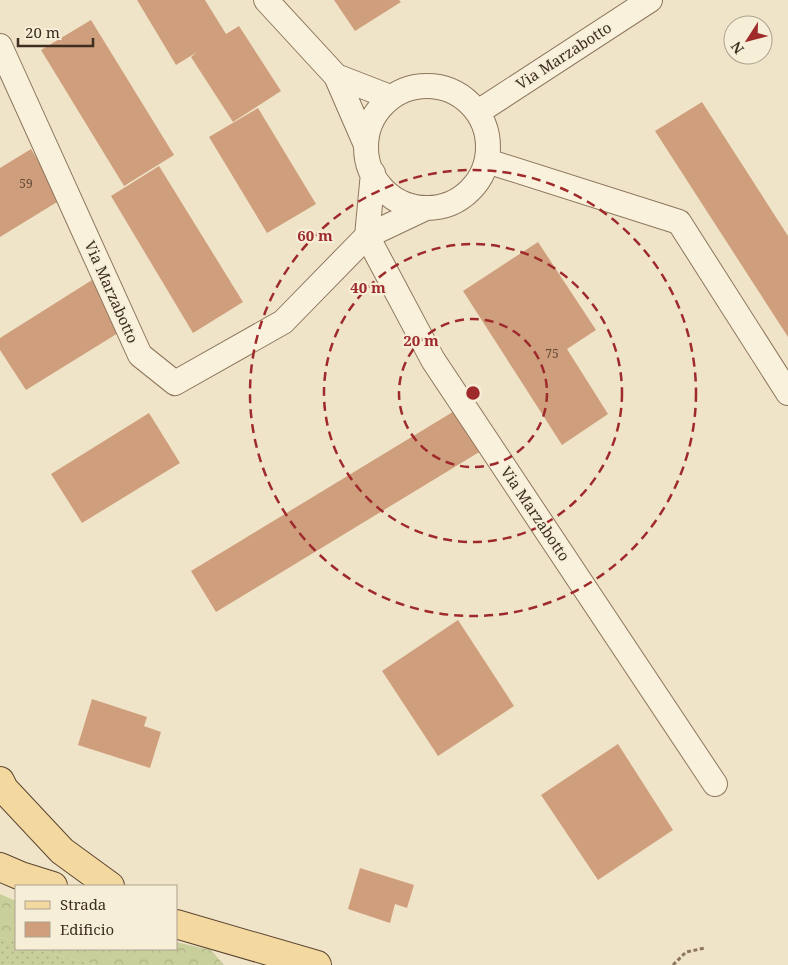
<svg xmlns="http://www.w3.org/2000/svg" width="788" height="965" viewBox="0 0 788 965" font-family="'Noto Serif',serif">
  <defs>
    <pattern id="forest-crowns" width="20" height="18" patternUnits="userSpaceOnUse" patternTransform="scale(1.25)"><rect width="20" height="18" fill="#c9cf9b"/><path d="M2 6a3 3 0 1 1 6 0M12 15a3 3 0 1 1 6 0" fill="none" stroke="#aeb285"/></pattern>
    <pattern id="garden-dots" width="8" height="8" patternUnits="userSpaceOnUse" patternTransform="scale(1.25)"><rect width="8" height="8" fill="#c9cf9b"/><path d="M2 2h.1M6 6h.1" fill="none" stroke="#aeb285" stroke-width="1.8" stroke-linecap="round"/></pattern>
  </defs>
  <rect width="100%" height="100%" fill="#f0e4c8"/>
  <path fill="url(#forest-crowns)" d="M 0,894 L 16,901 L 16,942 L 0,937 Z
    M 176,942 L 211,950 L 224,965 L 96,965 L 35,949 L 176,949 Z"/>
  <path fill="url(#garden-dots)" d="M 0,937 L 16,942 L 16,949 L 35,949 L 96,965 L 0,965 Z"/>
  <path fill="#cf9f7d" d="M 137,0 L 205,0 L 226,34 L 239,26 L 281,91 L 233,122 L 191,57 L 197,52 L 176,65 Z
    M 334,0 L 399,0 L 401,2 L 355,31 Z
    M 91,20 L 174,155 L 124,186 L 41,50 Z
    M 702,102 L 788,236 L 788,337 L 655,131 Z
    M 258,108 L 316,204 L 267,233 L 209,137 Z
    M 31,149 L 62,199 L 0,237 L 0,168 Z
    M 159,166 L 243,302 L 193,333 L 111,196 Z
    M 538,242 L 596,330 L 567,349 L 608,414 L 562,445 L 463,291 Z
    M 92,280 L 123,330 L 26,390 L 0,350 L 0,338 Z
    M 456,410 L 481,451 L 216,612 L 191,571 Z
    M 149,413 L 180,463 L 82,523 L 51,474 Z
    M 458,620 L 514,706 L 438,756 L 382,671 Z
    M 92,699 L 147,717 L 144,726 L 161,732 L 150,768 L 78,745 Z
    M 618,744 L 673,830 L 598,880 L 541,795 Z
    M 360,868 L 414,885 L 407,908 L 395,904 L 390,923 L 348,909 Z"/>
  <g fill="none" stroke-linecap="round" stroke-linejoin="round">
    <defs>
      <path id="minor" d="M 266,0 L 336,76 L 366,145
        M 0,46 L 140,355 L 175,383 L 283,322 L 367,236 L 426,208
        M 336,76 L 390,97
        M366 147a61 61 0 1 1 122 0a61 61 0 1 1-122 0Z
        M 478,112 L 650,0
        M 487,161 L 679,222 L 788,393
        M 373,173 L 367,236 L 433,360 L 715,784"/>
      <path id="primary" d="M 0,781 L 4,789 L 62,851 L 110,886
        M 0,867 L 21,876 L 53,886
        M 176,924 L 317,965"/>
    </defs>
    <use href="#minor" stroke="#8d765c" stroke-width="26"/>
    <use href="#primary" stroke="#5b4430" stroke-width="30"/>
    <path stroke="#8d765c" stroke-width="3" stroke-dasharray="4 2.5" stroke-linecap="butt" d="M 673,965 L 686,952 L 705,948"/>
    <use href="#minor" stroke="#faf1dc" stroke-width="24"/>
    <use href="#primary" stroke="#f3d9a0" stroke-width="28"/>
  </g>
  <g fill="none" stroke="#9e2a2b" stroke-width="2.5" stroke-dasharray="9 6">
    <circle cx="473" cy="393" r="74"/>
    <circle cx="473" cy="393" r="149"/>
    <circle cx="473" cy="393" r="223"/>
  </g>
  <g text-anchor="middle" stroke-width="4.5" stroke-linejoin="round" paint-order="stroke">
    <g font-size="12" fill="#624a37">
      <text x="26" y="188">59</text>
      <text x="552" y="358">75</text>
    </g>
    <g font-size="15" fill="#3d2e20" stroke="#f7eed8">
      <text transform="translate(564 56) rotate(-33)" y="5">Via Marzabotto</text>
      <text transform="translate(111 292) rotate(66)" y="5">Via Marzabotto</text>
      <text transform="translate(535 514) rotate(56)" y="5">Via Marzabotto</text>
    </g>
  </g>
  <circle cx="473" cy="393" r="8" fill="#9e2a2b" stroke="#f7eed8" stroke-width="2.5"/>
  <g font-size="15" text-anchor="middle" font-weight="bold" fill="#9e2a2b" stroke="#f7eed8" stroke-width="4.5" stroke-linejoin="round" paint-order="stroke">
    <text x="315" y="241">60 m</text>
    <text x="368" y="293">40 m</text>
    <text x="421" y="346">20 m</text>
  </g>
  <rect x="15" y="885" width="162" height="65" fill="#f7eed8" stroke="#ada18e"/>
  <rect x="25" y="901" width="25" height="8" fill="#f3d9a0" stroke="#ada18e"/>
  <text x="60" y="910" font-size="15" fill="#3d2e20">Strada</text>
  <rect x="25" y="922" width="25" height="15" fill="#cf9f7d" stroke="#ada18e"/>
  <text x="60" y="935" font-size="15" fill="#3d2e20">Edificio</text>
  <g transform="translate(748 40) rotate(234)"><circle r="24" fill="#f7eed8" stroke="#ada18e"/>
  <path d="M0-4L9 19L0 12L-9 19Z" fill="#9e2a2b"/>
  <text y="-8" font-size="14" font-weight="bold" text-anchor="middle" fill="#3d2e20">N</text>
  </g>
  <path d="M18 38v8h75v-8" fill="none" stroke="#3d2e20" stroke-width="2.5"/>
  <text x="25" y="38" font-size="15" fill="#3d2e20" stroke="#f7eed8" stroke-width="4" paint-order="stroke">20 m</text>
</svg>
